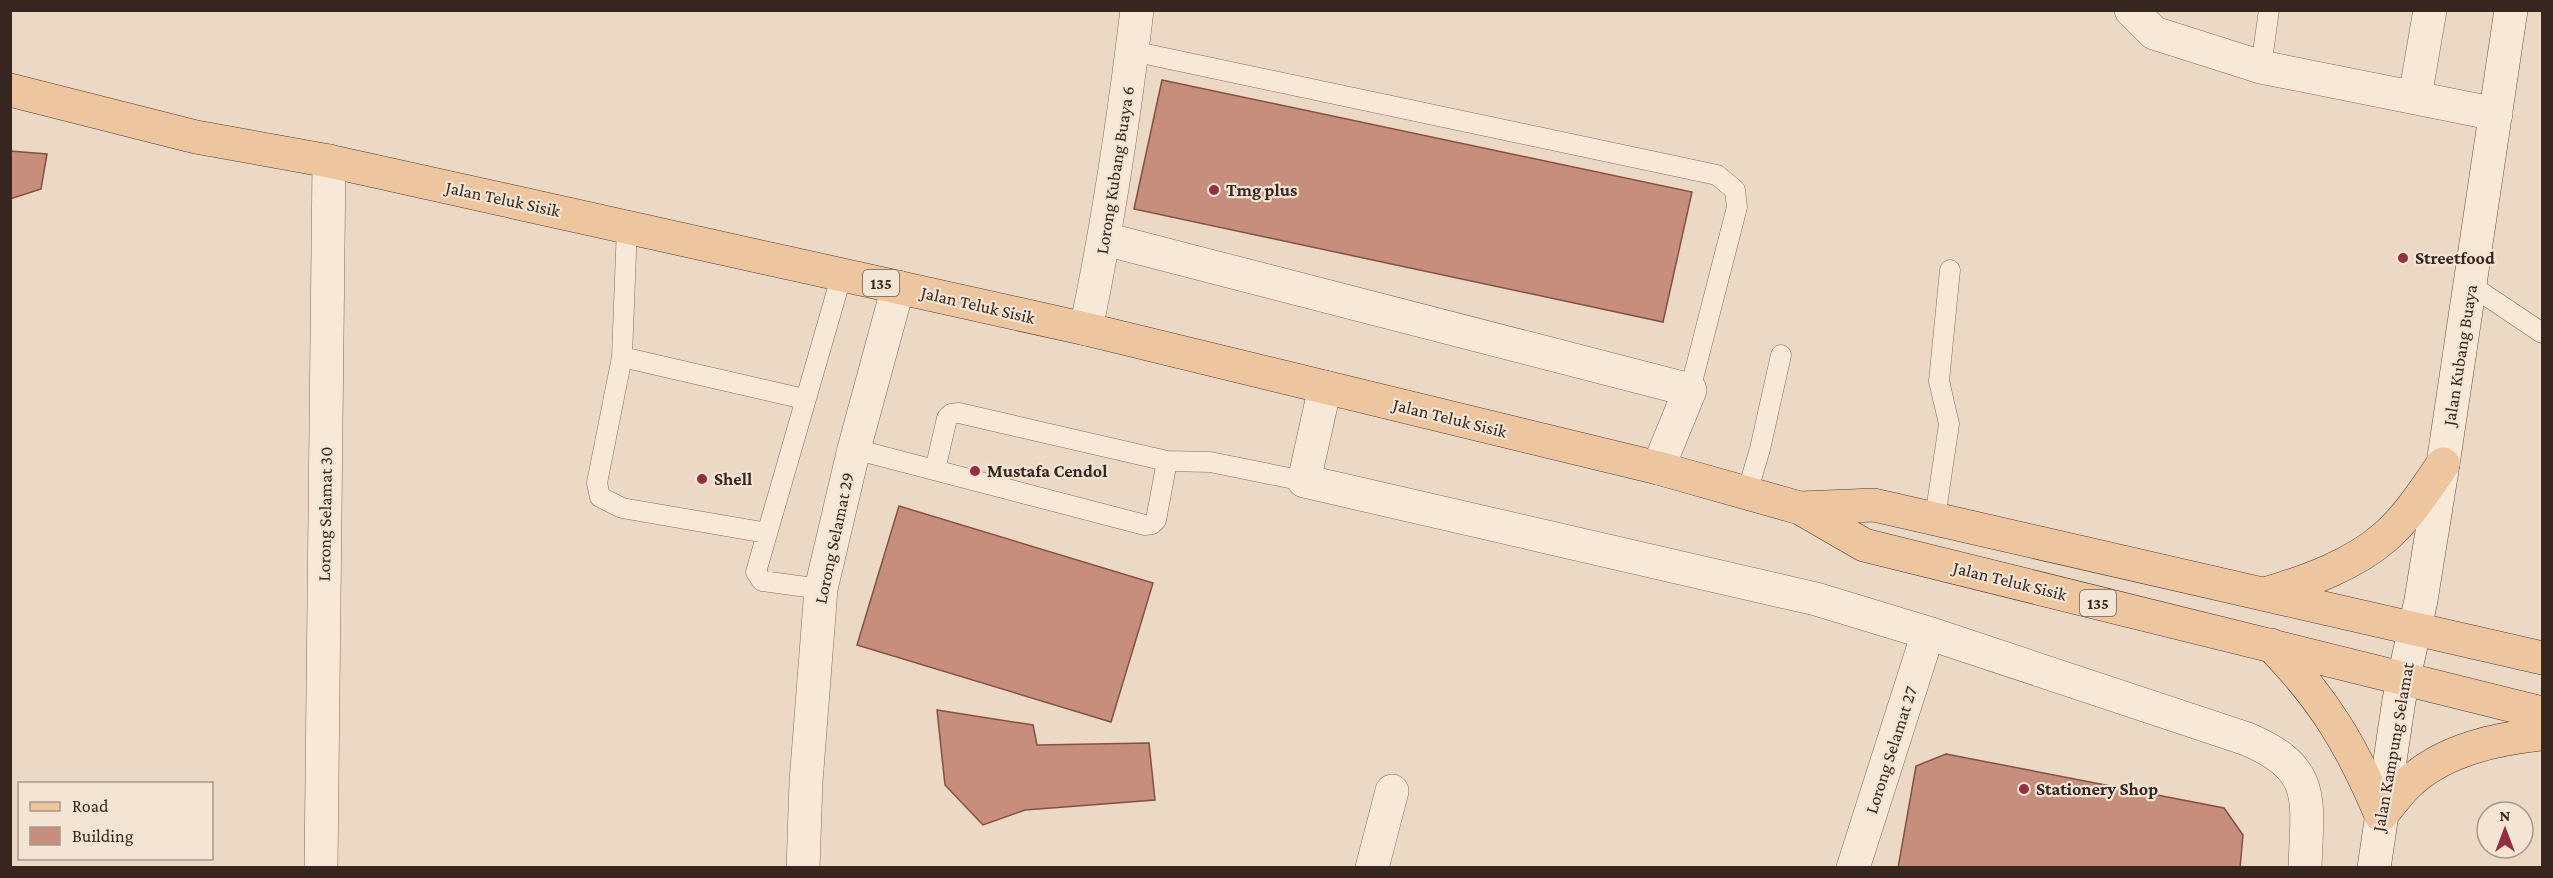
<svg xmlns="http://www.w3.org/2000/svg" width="2553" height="878" viewBox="0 0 2553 878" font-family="'Crimson Pro',serif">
  <rect width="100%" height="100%" fill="#ecd9c5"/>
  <path fill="#c88e7d" stroke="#835043" stroke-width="1.5" d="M 1162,80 L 1692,192 L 1663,322 L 1134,209 Z
    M 10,151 L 47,154 L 41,189 L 10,199 Z
    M 899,506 L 1153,583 L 1111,722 L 857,645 Z
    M 937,710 L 1033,725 L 1037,745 L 1149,743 L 1155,800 L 1025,810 L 983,825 L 945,785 Z
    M 1946,754 L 2224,808 L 2243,835 L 2240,868 L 1898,868 L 1916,766 Z"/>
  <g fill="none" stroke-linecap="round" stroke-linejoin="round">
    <defs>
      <path id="lane" d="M 1132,51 L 1717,175 L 1735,190 L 1737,207 L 1690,390
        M 2261,67 L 2269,10
        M 627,226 L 622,357 L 597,483 L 600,497 L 622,508 L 767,533
        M 2472,286 L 2542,333
        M 622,357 L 804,399
        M 854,449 L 1145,525 L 1152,524 L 1156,520 L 1167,461
        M 935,470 L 947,418 L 951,414 L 959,413 L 1167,461 L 1210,462 L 1304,481
        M 1747,493 L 1760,449 L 1781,355
        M 1935,518 L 1949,424 L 1939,381 L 1950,270
        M 821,589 L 762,581 L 756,572 L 842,274"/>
      <path id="street" d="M 2131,10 L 2154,33 L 2261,67 L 2496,114
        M 2415,97 L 2430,10
        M 1105,239 L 1690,390 L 1658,468
        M 1086,329 C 1108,224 1124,118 1137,10
        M 1325,387 L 1304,481 L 1816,599 L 1928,633 L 2247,739 C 2318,769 2307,800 2305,868
        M 321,868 L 329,161
        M 803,868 L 806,782 L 821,589 L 854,449 L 898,287
        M 1372,868 L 1392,791
        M 1853,868 L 1928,633"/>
      <path id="secondary" d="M 2374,868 L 2399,700 L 2421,600 L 2443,464 L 2511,10"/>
      <path id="primary" d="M 10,90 L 196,137 L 329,161 L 1086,329 L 1658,468 L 1800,508 L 1864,545 L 2542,713
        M 1800,508 L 1874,505 L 2542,658
        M 2268,593 C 2308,581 2353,565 2385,537 C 2408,517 2425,490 2443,464
        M 2271,645 C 2324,699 2352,746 2381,815 C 2391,804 2400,790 2412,780 C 2447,749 2497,739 2542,734"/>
    </defs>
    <use href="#lane" stroke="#866a5c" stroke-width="21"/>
    <use href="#street" stroke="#866a5c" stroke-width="34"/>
    <use href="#secondary" stroke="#674c3f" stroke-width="34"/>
    <use href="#primary" stroke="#543a30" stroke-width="34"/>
    <use href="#lane" stroke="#f7e8d8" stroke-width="20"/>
    <use href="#street" stroke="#f7e8d8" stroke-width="33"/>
    <use href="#secondary" stroke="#f7e8d8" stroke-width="33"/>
    <use href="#primary" stroke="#edc69f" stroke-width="33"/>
  </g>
  <g fill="#912f43" stroke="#f4e4d4" stroke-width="2">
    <circle cx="1214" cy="190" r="6"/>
    <circle cx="2403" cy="258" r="6"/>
    <circle cx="975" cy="471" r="6"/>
    <circle cx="702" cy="479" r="6"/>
    <circle cx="2024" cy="789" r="6"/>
  </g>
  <g text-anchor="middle" stroke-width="4.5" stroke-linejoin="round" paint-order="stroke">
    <g fill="#f4e4d4" stroke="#6f5f55" stroke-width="1.5">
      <rect x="863" y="270" width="36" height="26" rx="4.5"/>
      <rect x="2080" y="590" width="36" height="26" rx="4.5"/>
    </g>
    <g font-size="16" font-weight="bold" fill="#36261f">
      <text x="881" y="289">135</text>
      <text x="2098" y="609">135</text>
    </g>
    <g font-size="18" fill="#36261f" stroke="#f4e4d4">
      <text transform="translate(1115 170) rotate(-81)" y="6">Lorong Kubang Buaya 6</text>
      <text transform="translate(503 199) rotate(12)" y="6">Jalan Teluk Sisik</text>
      <text transform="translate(978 305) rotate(13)" y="6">Jalan Teluk Sisik</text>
      <text transform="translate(2460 355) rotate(-81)" y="6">Jalan Kubang Buaya</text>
      <text transform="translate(1450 418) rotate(14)" y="6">Jalan Teluk Sisik</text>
      <text transform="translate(325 514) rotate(-89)" y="6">Lorong Selamat 30</text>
      <text transform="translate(834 538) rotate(-78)" y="6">Lorong Selamat 29</text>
      <text transform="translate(2010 581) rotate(14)" y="6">Jalan Teluk Sisik</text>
      <text transform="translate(2393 747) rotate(-80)" y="6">Jalan Kampung Selamat</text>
      <text transform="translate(1891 750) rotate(-72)" y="6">Lorong Selamat 27</text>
    </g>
    <g font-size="18" font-weight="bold" fill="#36261f" stroke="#f4e4d4" text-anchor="start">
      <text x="1226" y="196">Tmg plus</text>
      <text x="2415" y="264">Streetfood</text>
      <text x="987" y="477">Mustafa Cendol</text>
      <text x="714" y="485">Shell</text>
      <text x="2036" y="795">Stationery Shop</text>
    </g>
  </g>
  <rect width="2553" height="878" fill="none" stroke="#36261f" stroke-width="24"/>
  <rect x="18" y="782" width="195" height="78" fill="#f4e4d4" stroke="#a8988c" stroke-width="1.5"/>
  <rect x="30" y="802" width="30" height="9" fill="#edc69f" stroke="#a8988c" stroke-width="1.5"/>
  <text x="72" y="812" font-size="18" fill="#36261f">Road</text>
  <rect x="30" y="827" width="30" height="18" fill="#c88e7d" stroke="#a8988c" stroke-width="1.5"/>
  <text x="72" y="842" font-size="18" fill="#36261f">Building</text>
  <g transform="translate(2505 830)"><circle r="28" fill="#f4e4d4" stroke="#a8988c" stroke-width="1.5"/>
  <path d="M0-4.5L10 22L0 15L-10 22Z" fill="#912f43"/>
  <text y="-9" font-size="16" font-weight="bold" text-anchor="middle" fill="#36261f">N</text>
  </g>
</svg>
